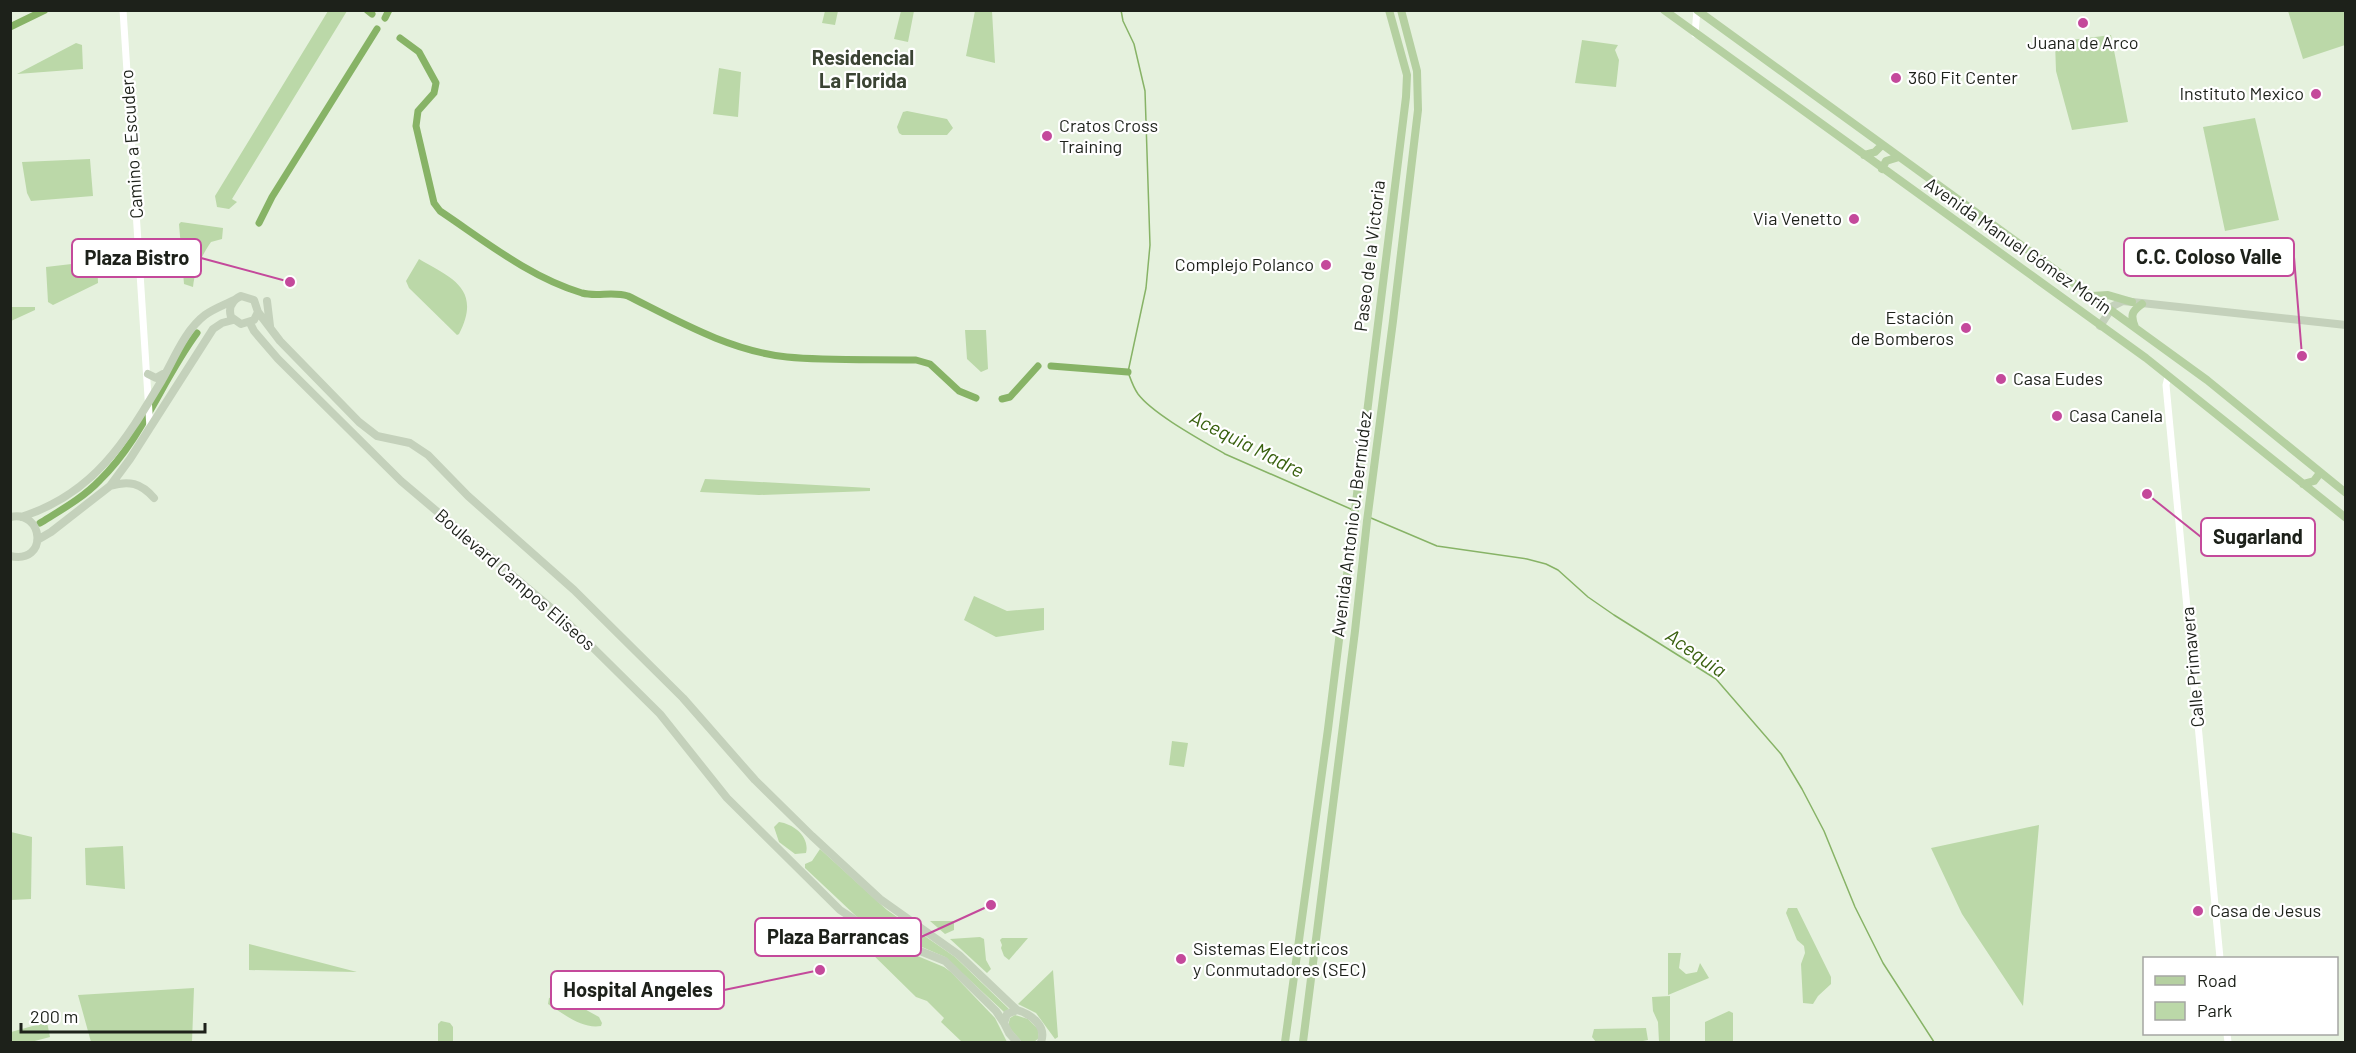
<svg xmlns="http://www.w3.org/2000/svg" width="2356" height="1053" viewBox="0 0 2356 1053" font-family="Barlow,sans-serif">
  <rect width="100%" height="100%" fill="#e5f1dd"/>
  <path fill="#bbd8a8" d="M 328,11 L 347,11 L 232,199 L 237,202 L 229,209 L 217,207 L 215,196 Z
    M 825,11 L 838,11 L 835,25 L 822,23 Z
    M 901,11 L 914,11 L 908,42 L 894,39 Z
    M 975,11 L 992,11 L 995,63 L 966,56 Z
    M 2288,11 L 2345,11 L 2345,45 L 2303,59 Z
    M 2111,35 L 2128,122 L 2072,130 L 2056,71 L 2055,42 Z
    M 1582,40 L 1618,45 L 1615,50 L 1619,60 L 1616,87 L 1575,83 Z
    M 76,43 L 82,45 L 83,69 L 17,74 Z
    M 719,68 L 741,72 L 738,117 L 713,114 Z
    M 907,111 L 947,119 L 953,128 L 947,135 L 902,135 L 899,133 L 897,127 L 903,112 Z
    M 2255,118 L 2279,220 L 2225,231 L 2203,127 Z
    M 90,159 L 93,196 L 31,201 L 27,193 L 22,162 Z
    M 181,222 L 223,228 L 222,239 L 211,242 C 201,257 195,269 193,287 L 184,284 L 179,224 Z
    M 419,259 C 452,278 482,289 459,334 L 457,335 L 409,288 L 406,281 Z
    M 97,261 L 98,283 L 53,305 L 48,302 L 46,267 Z
    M 10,307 L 35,307 L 35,310 L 11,321 Z
    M 965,330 L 986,330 L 988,369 L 981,372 L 967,359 Z
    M 705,479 L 870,488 L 870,491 L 759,495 L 700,492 Z
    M 974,596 L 1007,611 L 1044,608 L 1044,630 L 996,637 L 964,620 Z
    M 1172,741 L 1188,743 L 1184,767 L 1169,765 Z
    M 779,822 C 794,824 810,837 806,853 L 795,854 L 779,842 L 774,827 Z
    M 2039,825 L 2023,1006 L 1962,914 L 1931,848 Z
    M 11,832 L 32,837 L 31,899 L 11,900 Z
    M 123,846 L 125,889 L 86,885 L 85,848 Z
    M 820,849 L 887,910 L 955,957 L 1009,1009 L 1004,1012 L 945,957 L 867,923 L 856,916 L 805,868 L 805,864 L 812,861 Z
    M 1788,908 L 1797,908 L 1831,977 L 1831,984 L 1818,996 L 1813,1004 L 1803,1003 L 1801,964 L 1805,953 L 1804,946 L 1797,940 L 1786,913 Z
    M 930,921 L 954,921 L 954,930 L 945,934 Z
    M 862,933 L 944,967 L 951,972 L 995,1018 L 1007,1042 L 962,1042 L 941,1022 L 944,1018 L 927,1001 L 916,997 L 863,945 Z
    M 980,937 L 984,939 L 986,960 L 991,969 L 987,973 L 950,939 Z
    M 1002,938 L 1028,938 L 1009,960 L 1004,956 L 1001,948 L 1002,945 L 1000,940 Z
    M 249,944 L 357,972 L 249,970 Z
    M 1668,953 L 1681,953 L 1679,968 L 1686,974 L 1697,972 L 1700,963 L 1709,978 L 1668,995 Z
    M 1053,970 L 1058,1037 L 1055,1039 L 1036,1013 L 1018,1004 Z
    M 194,988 L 192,1042 L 91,1042 L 78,995 Z
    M 559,995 L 599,1017 L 602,1023 L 601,1026 C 581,1029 564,1014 548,1004 L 549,998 Z
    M 1670,996 L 1670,1042 L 1659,1042 L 1658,1022 L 1653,1011 L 1652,997 Z
    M 1729,1011 L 1733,1013 L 1733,1042 L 1705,1042 L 1705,1022 Z
    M 1015,1015 L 1028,1019 L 1038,1029 L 1039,1038 L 1034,1042 L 1022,1042 L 1008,1026 L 1010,1018 Z
    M 441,1021 L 450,1023 L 453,1027 L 453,1042 L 438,1042 L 438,1024 Z
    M 47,1022 L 50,1037 L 31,1042 L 11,1042 L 11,1032 Z
    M 1646,1028 L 1648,1040 L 1643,1041 L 1596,1042 L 1592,1037 L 1594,1029 Z"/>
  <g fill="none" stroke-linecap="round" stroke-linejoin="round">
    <path stroke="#87b366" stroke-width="1.5" d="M 1121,10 L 1123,21 L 1134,44 L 1145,91 L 1150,245 L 1146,288 L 1128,372 C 1131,380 1133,387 1138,394 C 1153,414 1201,440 1225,454 L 1353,510
      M 1371,518 L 1437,546 L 1527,559 L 1546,564 L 1558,570 L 1588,597 L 1614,615 L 1716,679 L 1781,754 L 1802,789 L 1824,831 L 1855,907 L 1883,963 L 1934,1042"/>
    <path stroke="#87b366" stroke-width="7" d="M 367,10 L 372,14
      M 385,18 L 389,10
      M 10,27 L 45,10
      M 400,38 L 419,52 L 436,83 L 434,93 L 418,111 L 416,126 L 434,203 L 440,211 C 485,241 529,277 582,293 C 597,297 613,291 628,296 C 678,321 730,351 787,357 C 829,361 873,359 916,360 L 930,364 L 959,391 L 976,398
      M 259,223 L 272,197 L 377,29
      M 1051,366 L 1128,372
      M 1002,399 L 1010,397 L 1038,366
      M 40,523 C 61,510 83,498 100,480 C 143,438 162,380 197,333"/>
    <path stroke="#fff" stroke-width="7" d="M 123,10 L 150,428
      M 1695,34 L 1697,10
      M 2168,377 L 2166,385 L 2220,958
      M 2227,1034 L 2228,1042"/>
    <path stroke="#c4d1bb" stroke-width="8" d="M 267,301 L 270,326
      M 258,312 L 254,320 L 241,324 L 231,317 C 228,307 232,300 241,296 L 254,300 L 258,312 L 280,341 L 359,422 L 377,436 L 410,443 L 428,455 L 468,496 L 574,590 L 683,698 L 755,780 L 812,836 L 880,899 L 959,955 L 1017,1010
      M 250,323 L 254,331 L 278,359 L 401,481 L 563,618 L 660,714 L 727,798 L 840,910 L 875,933 L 945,961 L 996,1011 L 1004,1023
      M 2100,326 L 2113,306 L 2123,301 L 2346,325
      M 148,374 L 156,378 L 163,374
      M 110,486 C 129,480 141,483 154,498
      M 10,517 C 44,509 49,565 10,556
      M 21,517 C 94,494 125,442 162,380 C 174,359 185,330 205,315 C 213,309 224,305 234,300
      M 39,539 L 51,532 L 110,486 L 130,459 L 213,329 L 222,323 L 233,320
      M 1017,1042 L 1009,1033 L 1004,1023 L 1007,1014 L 1017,1010 C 1031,1014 1047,1026 1041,1042"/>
    <path stroke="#b5d0a1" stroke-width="8" d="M 1664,10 L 2146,358 L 2346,518
      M 1697,10 L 2207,380 L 2346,493
      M 1864,155 L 1875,152 L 1882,145
      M 1882,169 L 1886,161 L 1899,157
      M 2092,296 L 2108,295 L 2132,302
      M 2135,327 C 2130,315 2132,311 2142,304
      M 2303,484 L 2314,481 L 2320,473
      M 1285,1042 L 1328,729 L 1406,97 L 1407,75 L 1389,10
      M 1303,1042 L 1355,631 L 1367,521 L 1393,321 L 1418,110 L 1417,71 L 1401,10"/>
  </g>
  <g fill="#c4499b" stroke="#fff" stroke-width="2">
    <circle cx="2083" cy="23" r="6"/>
    <circle cx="1896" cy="78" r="6"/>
    <circle cx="2316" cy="94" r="6"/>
    <circle cx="1047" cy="136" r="6"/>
    <circle cx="1854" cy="219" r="6"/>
    <circle cx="1326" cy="265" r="6"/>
    <circle cx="1966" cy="328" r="6"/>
    <circle cx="2001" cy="379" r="6"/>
    <circle cx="2057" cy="416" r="6"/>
    <circle cx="2198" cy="911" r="6"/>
    <circle cx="1181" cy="959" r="6"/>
  </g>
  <g text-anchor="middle" stroke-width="4.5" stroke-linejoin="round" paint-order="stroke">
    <g font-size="18" fill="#1d211a" stroke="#fff" text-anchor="start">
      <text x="2083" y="49" text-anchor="middle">Juana de Arco</text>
      <text x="1908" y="84">360 Fit Center</text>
      <text x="2304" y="100" text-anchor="end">Instituto Mexico</text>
      <text x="1059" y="132">Cratos Cross<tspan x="1059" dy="21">Training</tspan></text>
      <text x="1842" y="225" text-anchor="end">Via Venetto</text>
      <text x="1314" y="271" text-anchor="end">Complejo Polanco</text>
      <text x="1954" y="324" text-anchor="end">Estación<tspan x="1954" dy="21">de Bomberos</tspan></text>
      <text x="2013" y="385">Casa Eudes</text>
      <text x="2069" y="422">Casa Canela</text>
      <text x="2210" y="917">Casa de Jesus</text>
      <text x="1193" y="955">Sistemas Electricos<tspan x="1193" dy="21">y Conmutadores (SEC)</tspan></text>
    </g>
    <g font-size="18" fill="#1d211a" stroke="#fff">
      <text transform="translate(132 144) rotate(-94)" y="6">Camino a Escudero</text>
      <text transform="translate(2018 246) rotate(35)" y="6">Avenida Manuel Gómez Morín</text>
      <text transform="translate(1370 256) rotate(-83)" y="6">Paseo de la Victoria</text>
      <text transform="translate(1352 524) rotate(-83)" y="6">Avenida Antonio J. Bermúdez</text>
      <text transform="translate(515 580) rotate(41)" y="6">Boulevard Campos Eliseos</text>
      <text transform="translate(2193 667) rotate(-95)" y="6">Calle Primavera</text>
    </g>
    <g font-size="20" font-weight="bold" fill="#3a4333" stroke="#fff">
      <text x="863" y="65">Residencial<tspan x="863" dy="23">La Florida</tspan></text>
    </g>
    <g font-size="20" font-style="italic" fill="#39610f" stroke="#fff">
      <text transform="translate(1247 444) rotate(27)" y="7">Acequia Madre</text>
      <text transform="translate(1696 653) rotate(35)" y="7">Acequia</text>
    </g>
  </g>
  <path fill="none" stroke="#c4499b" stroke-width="2" d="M2302 356L2294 257M290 282L201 258M2147 494L2201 537M991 905L921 937M820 970L724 990"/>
  <g fill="#c4499b" stroke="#fff" stroke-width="2">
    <circle cx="2302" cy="356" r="6"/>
    <circle cx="290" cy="282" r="6"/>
    <circle cx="2147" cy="494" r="6"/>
    <circle cx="991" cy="905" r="6"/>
    <circle cx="820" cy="970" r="6"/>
  </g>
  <g fill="#fff" stroke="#c4499b" stroke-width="2">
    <rect x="2124" y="238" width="170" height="38" rx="6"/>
    <rect x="72" y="239" width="129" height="38" rx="6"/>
    <rect x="2201" y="518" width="114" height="38" rx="6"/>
    <rect x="755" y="918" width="166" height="38" rx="6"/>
    <rect x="551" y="971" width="173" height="38" rx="6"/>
  </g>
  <g font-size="20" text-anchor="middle" font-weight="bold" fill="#1d211a">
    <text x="2209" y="264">C.C. Coloso Valle</text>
    <text x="137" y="265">Plaza Bistro</text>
    <text x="2258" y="544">Sugarland</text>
    <text x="838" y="944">Plaza Barrancas</text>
    <text x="638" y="997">Hospital Angeles</text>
  </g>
  <rect width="2356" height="1053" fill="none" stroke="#1d211a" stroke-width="24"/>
  <rect x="2143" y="957" width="195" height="78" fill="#ffffff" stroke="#a5a6a3" stroke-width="1.5"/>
  <rect x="2155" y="976" width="30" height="9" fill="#b5d0a1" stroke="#a5a6a3" stroke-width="1.5"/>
  <text x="2197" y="987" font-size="18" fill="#1d211a">Road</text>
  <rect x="2155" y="1002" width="30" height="18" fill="#bbd8a8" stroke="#a5a6a3" stroke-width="1.5"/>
  <text x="2197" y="1017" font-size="18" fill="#1d211a">Park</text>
  <path d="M21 1023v9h184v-9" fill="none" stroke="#1d211a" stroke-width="3"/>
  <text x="30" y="1023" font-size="18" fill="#1d211a" stroke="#ffffff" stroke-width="4.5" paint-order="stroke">200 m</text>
</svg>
